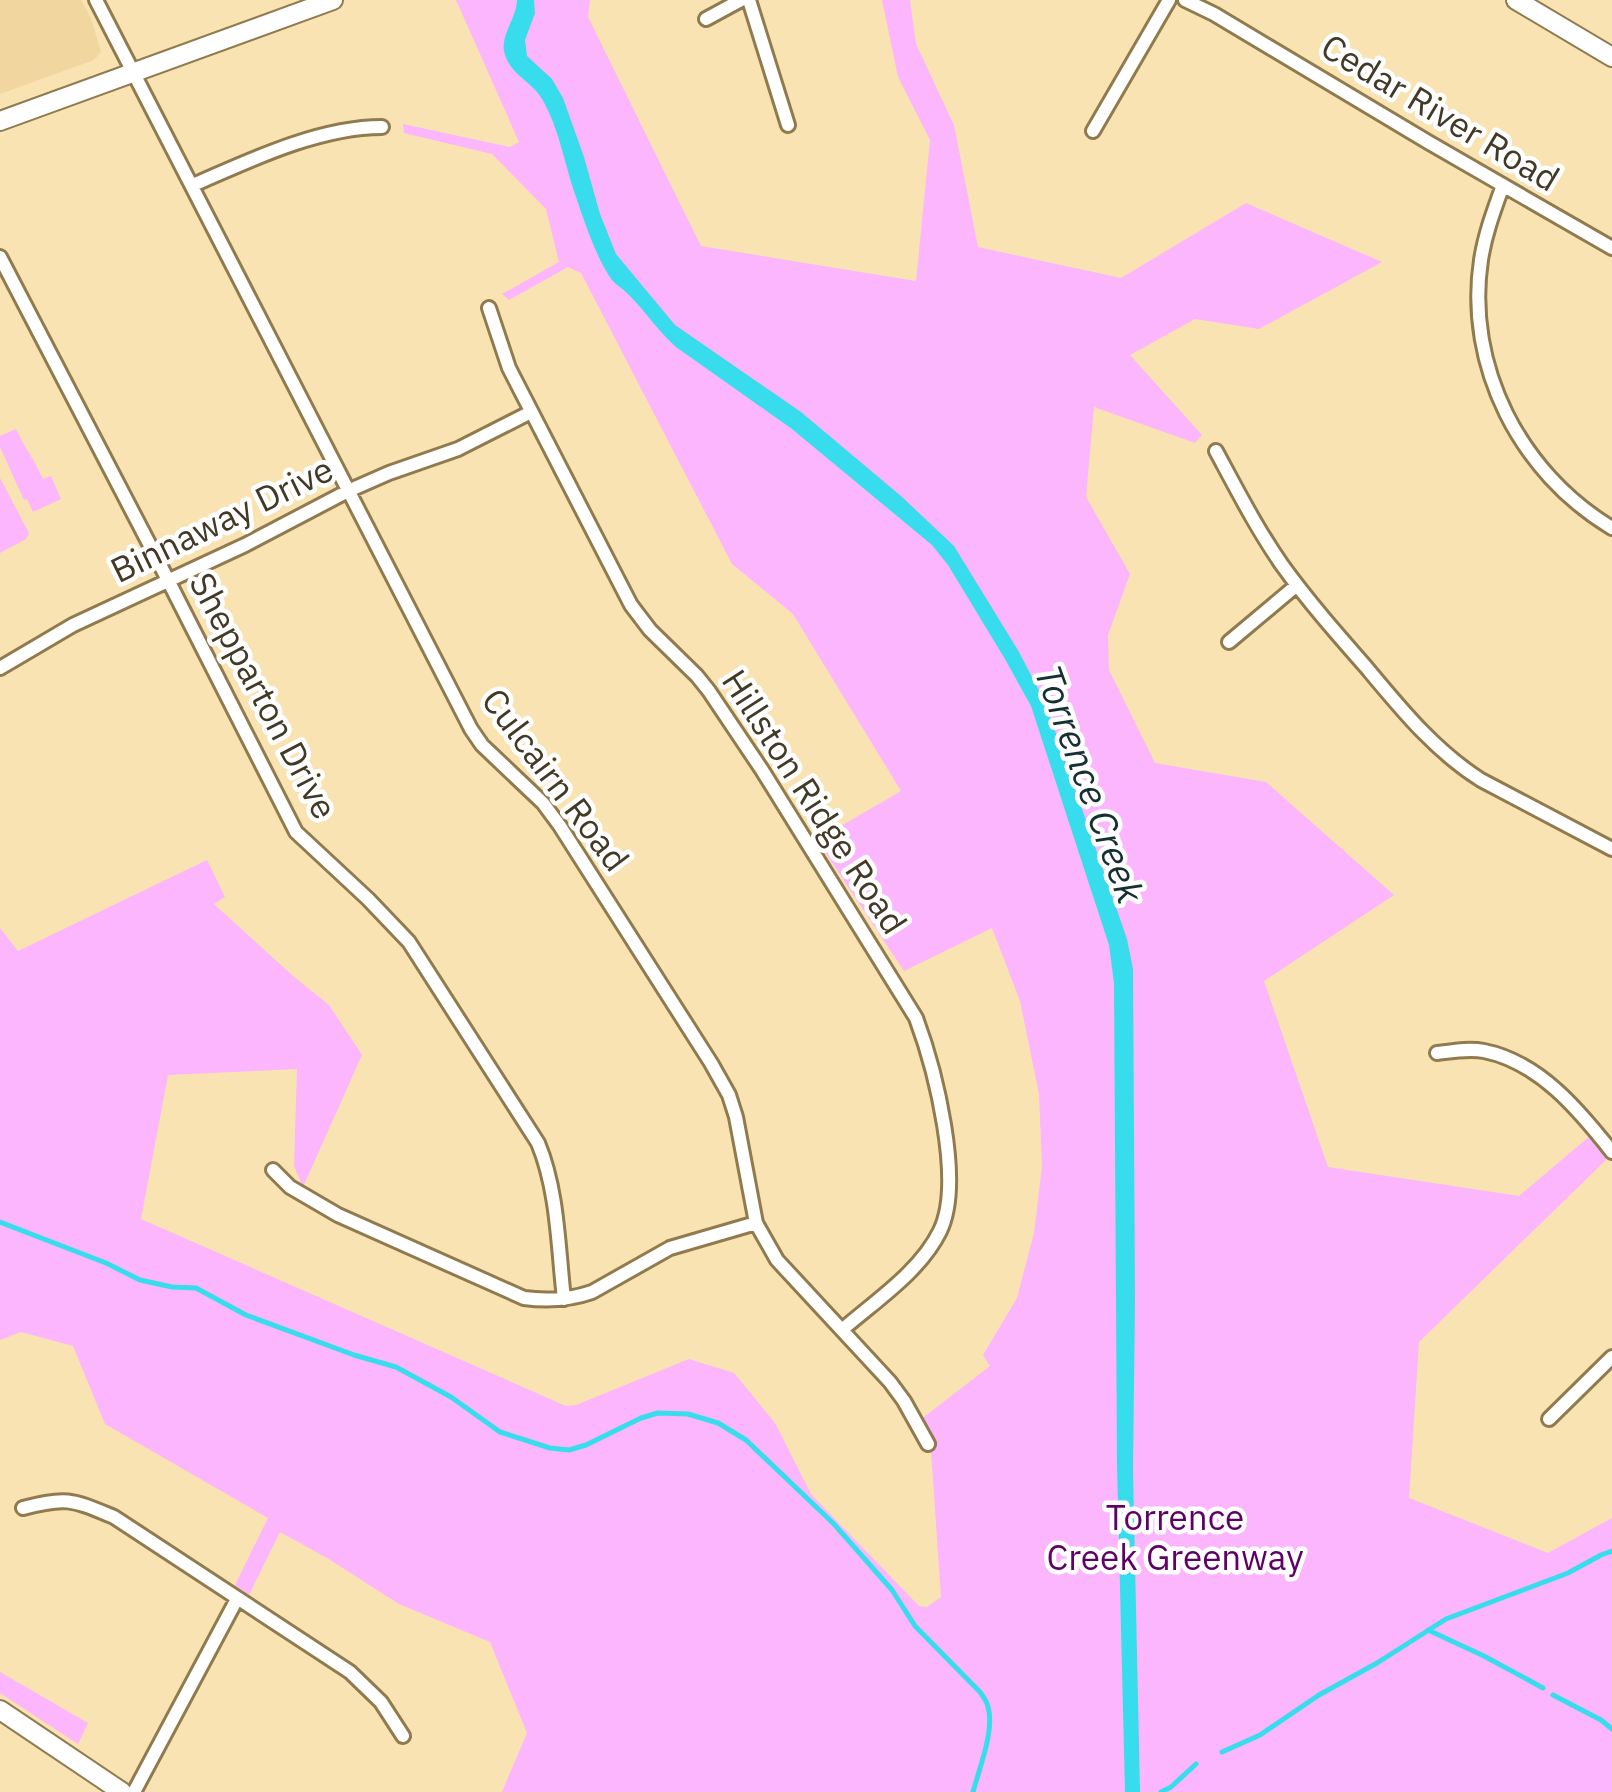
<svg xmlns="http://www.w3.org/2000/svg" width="1612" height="1792" viewBox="0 0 1612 1792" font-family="'IBM Plex Sans',sans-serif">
  <rect width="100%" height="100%" fill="#fae3b3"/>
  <path fill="#f1d6a0" d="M 0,0 L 81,0 L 91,18 L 101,52 L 94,60 L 0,94 Z"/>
  <path fill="#fbb6fe" d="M 456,0 L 590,0 L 588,17 L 701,246 L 916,281 L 930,140 L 898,77 L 882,0 L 910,0 L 916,44 L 954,125 L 978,247 L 1121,278 L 1246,203 L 1382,262 L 1259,329 L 1195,319 L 1130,355 L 1202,435 L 1195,443 L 1094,407 L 1086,497 L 1130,574 L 1108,635 L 1109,670 L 1155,763 L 1266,782 L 1394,895 L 1264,981 L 1328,1167 L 1519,1196 L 1590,1136 L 1608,1158 L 1419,1342 L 1409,1498 L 1548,1553 L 1612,1518 L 1612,1792 L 502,1792 L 527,1733 L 490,1642 L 399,1604 L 327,1558 L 280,1532 L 249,1595 L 235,1585 L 268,1518 L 105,1424 L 73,1346 L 21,1332 L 0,1340 L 0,928 L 18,951 L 207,860 L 225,897 L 214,904 L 293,976 L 329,1005 L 362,1055 L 303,1187 L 294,1166 L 297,1069 L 168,1075 L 141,1219 L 566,1406 L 576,1405 L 689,1359 L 734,1373 L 775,1423 L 811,1494 L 919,1606 L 927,1607 L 941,1597 L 930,1436 L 920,1420 L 990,1366 L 983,1355 L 1017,1298 L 1034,1233 L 1042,1166 L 1039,1094 L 1020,1001 L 992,928 L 904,971 L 817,840 L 901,791 L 793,614 L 732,564 L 581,273 L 568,267 L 509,300 L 502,294 L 559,262 L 546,209 L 492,154 L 404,133 L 403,124 L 510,147 L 519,142 Z
    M 16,429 C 24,447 35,460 43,479 L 51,476 L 61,499 L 33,512 L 27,499 L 24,500 L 0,447 L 0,436 Z
    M 0,478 L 29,533 L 26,539 L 0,553 Z
    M 0,1672 L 88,1723 L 78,1744 L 0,1693 Z"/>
  <path fill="#38dded" d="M 517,0 L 534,0 L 535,13 L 525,40 L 527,56 L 552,79 L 563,98 L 584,157 L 600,214 L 616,254 L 675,325 L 801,412 L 901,496 L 954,546 L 1019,652 L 1045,702 L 1127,939 L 1133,969 L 1135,1299 L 1133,1470 L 1140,1792 L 1125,1792 L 1117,1464 L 1114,983 L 1109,945 L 1031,706 L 1005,659 L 948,565 L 932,545 L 792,429 L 676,347 C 658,331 646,312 629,295 C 624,289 617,286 612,280 C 596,258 584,220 575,194 C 564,162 559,128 542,99 C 531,80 509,75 504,51 C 501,34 517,17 517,0 Z"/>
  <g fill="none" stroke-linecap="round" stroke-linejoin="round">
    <path stroke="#38dded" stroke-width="5" d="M 0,1222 L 106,1263 L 140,1280 L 172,1287 L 196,1288 L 246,1315 L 354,1355 L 396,1367 L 451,1397 L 500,1432 L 550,1448 L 569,1450 L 586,1445 L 641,1418 L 658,1413 L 688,1414 L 718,1423 L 746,1440 L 834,1524 L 892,1590 L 915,1626 L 980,1692 C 983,1696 987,1702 988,1707 C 995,1730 979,1769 973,1792
      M 1428,1630 L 1484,1656 L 1543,1688
      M 1553,1695 L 1601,1720 L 1612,1729
      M 1222,1752 L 1260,1735 L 1319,1695 L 1377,1663 L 1446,1619 L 1568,1573 L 1601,1555 L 1612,1551
      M 1161,1792 L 1171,1787 L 1196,1764"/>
    <defs>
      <path id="minor" d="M 96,0 L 471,729 L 482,745 L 543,803 L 560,826 L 711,1063 L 729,1095 L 736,1117 L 756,1223 L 777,1260 L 890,1382 L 904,1401 L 928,1444
        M 749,0 L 788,125
        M 1185,0 L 1214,14 L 1428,142 L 1612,248
        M 706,19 L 741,0
        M 1093,131 L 1169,0
        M 193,185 C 250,160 319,127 382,127
        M 1503,185 C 1494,210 1485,234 1481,260 C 1465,366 1520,473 1612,528
        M 0,257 L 169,582 L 296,832 L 368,899 L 409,942 L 538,1143 C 558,1191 558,1247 564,1299
        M 489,308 L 509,368 L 631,605 L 650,630 L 697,676 L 709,691 L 762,770 L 916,1018 C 935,1069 964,1182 940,1231 C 920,1272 875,1301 842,1330
        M 1216,451 C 1237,490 1257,529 1282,565 C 1308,601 1337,634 1366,667 C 1401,709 1435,751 1481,780 L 1612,849
        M 1229,642 L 1297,585
        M 0,668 L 73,625 L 245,545 L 348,491 L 389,473 L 458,449 L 531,412
        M 1437,1053 C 1453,1051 1469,1048 1484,1051 C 1539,1062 1579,1110 1612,1152
        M 273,1170 L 290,1187 L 338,1215 L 524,1298 C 547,1301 569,1300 592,1292 L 670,1248 L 756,1223
        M 1549,1419 L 1612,1357
        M 23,1508 C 67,1496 73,1500 114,1517 L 350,1672 L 381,1702 L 403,1736
        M 134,1792 L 237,1599"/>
      <path id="secondary" d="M 1516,0 L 1612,57
        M 0,121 L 333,0
        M 0,1710 L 122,1792"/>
    </defs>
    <use href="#minor" stroke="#907b4f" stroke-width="18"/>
    <use href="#secondary" stroke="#907b4f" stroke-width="22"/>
    <use href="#minor" stroke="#fff" stroke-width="12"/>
    <use href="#secondary" stroke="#fff" stroke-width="18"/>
  </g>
  <g text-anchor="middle" stroke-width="9" stroke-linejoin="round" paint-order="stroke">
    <g font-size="35" fill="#423926" stroke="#fff">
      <text transform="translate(1440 113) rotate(31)" y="12">Cedar River Road</text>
      <text transform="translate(222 520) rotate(-26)" y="12">Binnaway Drive</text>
      <text transform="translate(263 696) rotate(62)" y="12">Shepparton Drive</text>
      <text transform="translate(555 780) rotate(53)" y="12">Culcairn Road</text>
      <text transform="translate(814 802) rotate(57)" y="12">Hillston Ridge Road</text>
    </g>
    <g font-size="35" fill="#5f0265" stroke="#fff">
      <text x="1175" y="1530">Torrence<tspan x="1175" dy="40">Creek Greenway</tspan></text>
    </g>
    <g font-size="38" font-style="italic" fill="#162f32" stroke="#fff">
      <text transform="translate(1089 784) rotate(70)" y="13">Torrence Creek</text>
    </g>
  </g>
</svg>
